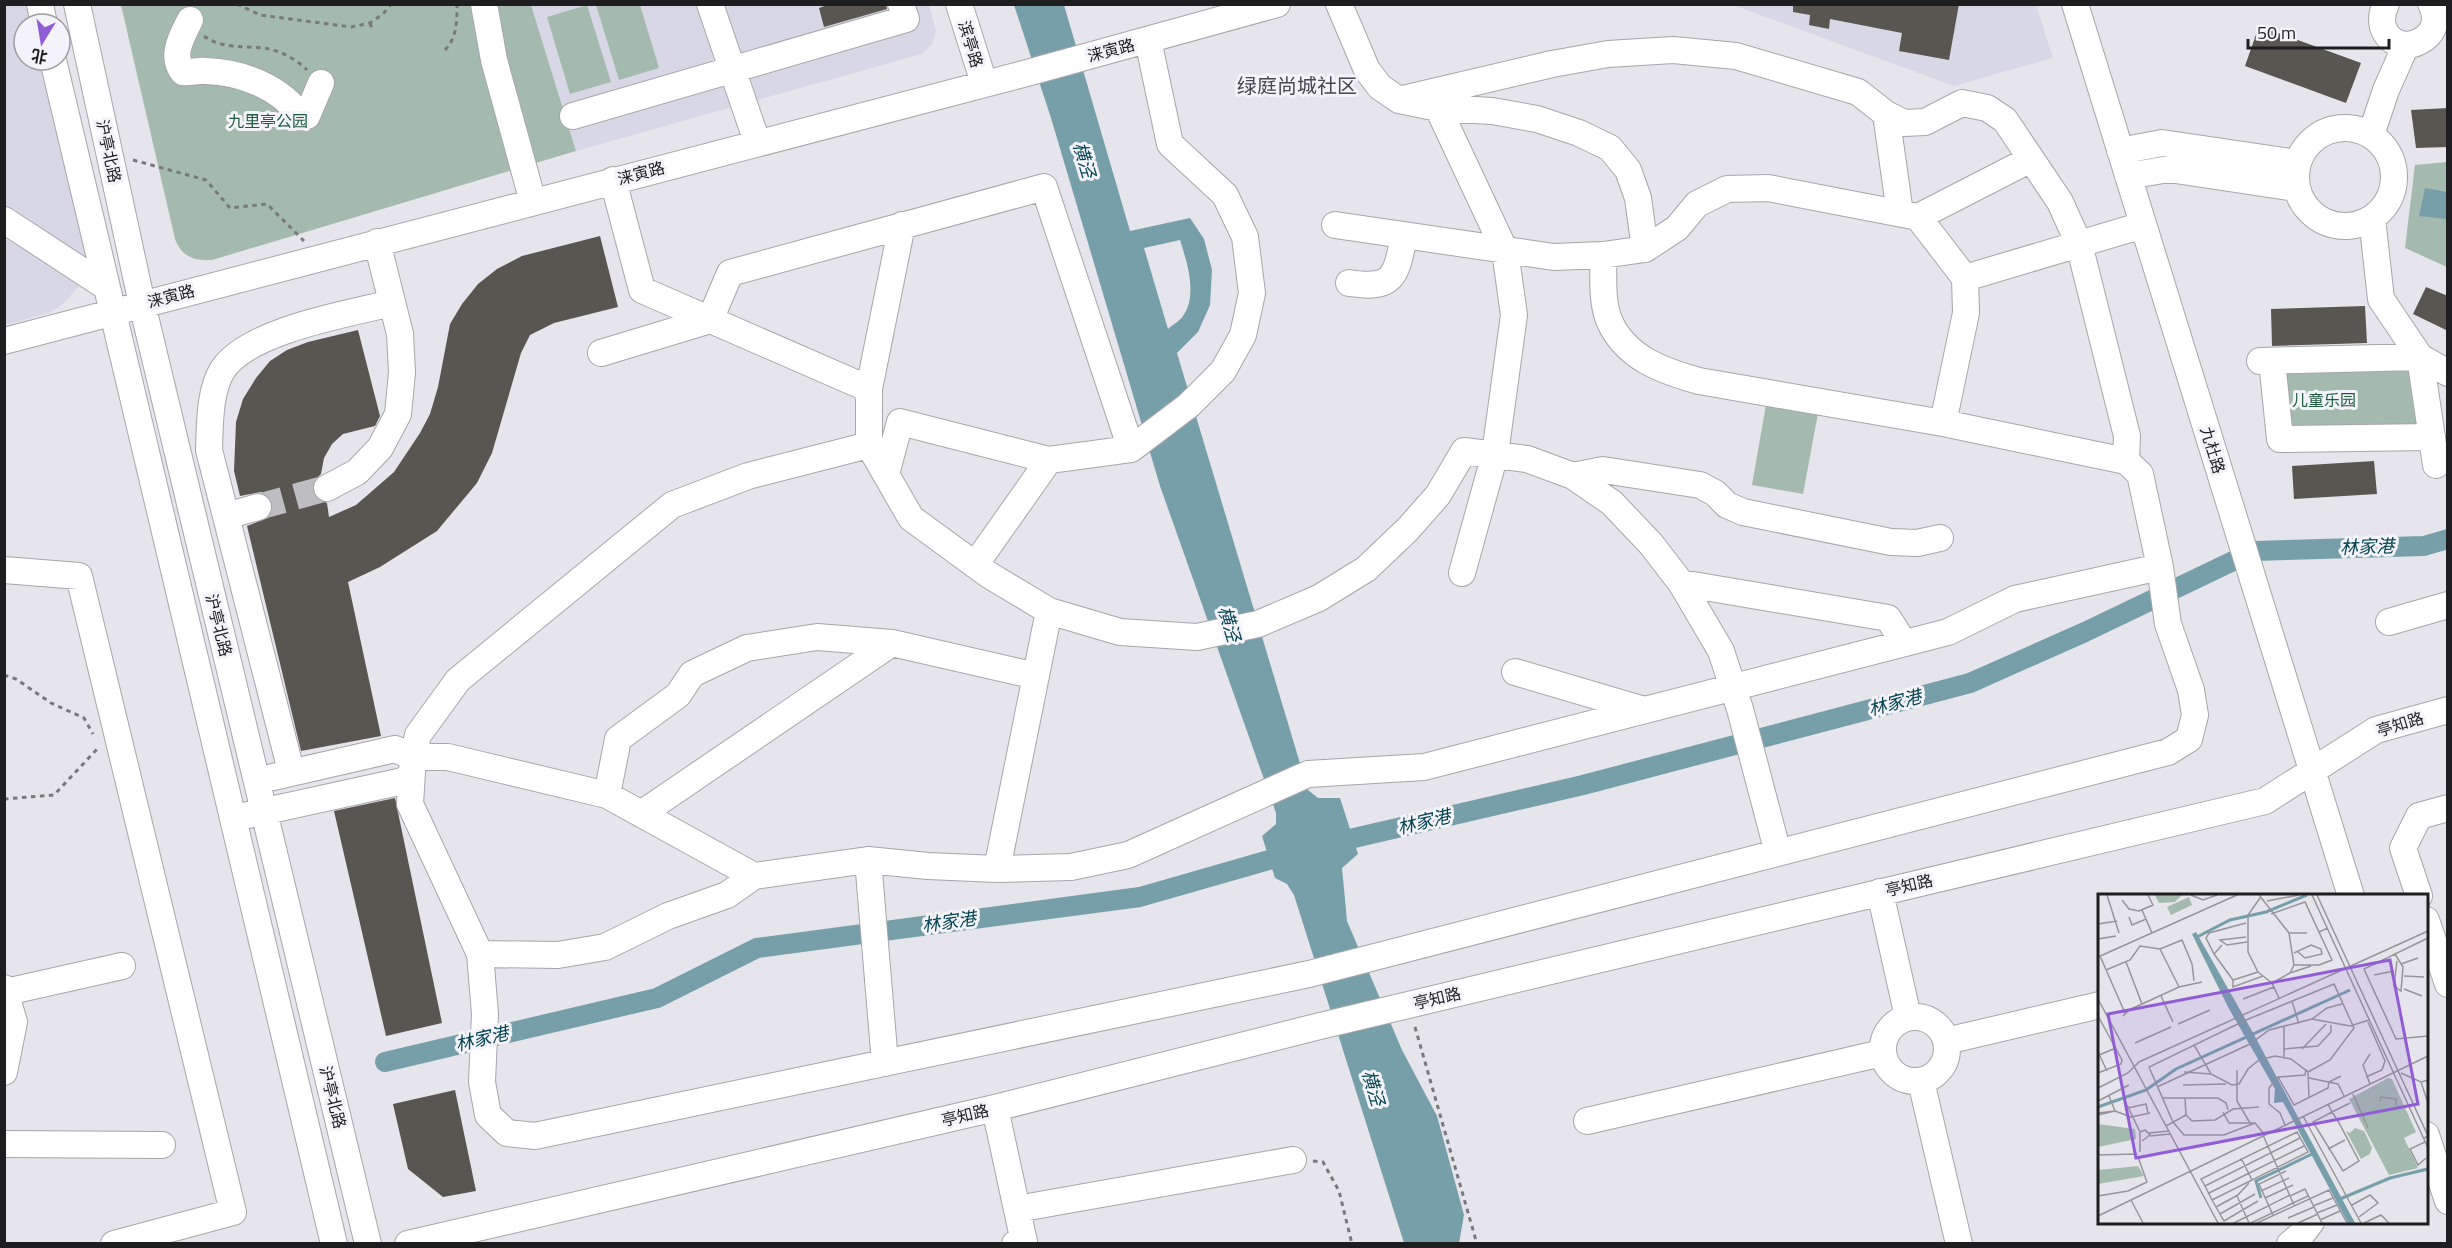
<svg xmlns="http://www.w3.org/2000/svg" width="2452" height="1248" viewBox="0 0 2452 1248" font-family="'Titillium Web','Noto Sans SC',sans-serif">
  <rect width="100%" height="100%" fill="#e6e5eb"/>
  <path fill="#d8d7e5" d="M 5,5 L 27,5 L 32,24 L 24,24 L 24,60 L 41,60 L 87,253 L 83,282 L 63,304 L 49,313 L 5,325 Z
    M 531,5 L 929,5 L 936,31 L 932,44 L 922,54 L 576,151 Z
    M 1733,5 L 2036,5 L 2053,58 L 1954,86 Z"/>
  <path fill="#a5baae" d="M 121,5 L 531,5 L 576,151 L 212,260 C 194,261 182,257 175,239 Z
    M 587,5 L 611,82 L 570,94 L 547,17 Z
    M 596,5 L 640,5 L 659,68 L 619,80 Z
    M 2447,162 L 2447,267 L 2405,248 L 2415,165 Z
    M 2410,368 L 2419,429 L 2293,430 L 2285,371 Z
    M 1767,399 L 1819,408 L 1803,494 L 1752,485 Z"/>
  <path fill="#769faa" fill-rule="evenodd" d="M 1014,5 L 1064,5 L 1130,231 L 1190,218 L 1204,239 L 1212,270 L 1210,305 L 1198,332 L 1177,353 L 1308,790 L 1318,798 L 1340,798 L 1358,854 L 1342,868 L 1347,921 L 1402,1050 L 1437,1116 L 1464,1215 L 1459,1243 L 1404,1243 L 1294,895 L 1287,884 L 1275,878 L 1262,836 L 1276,824 L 1276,813 L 1160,486 L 1051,118 ZM 1180,240 C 1187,262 1198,295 1183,316 C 1180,321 1172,325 1168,329 L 1144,248 Z
    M 2425,188 L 2447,192 L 2447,219 L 2419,216 Z"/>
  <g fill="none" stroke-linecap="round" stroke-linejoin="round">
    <path stroke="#769faa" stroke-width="20" d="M 1328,844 L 1583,785 L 1970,683 L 2085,632 L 2254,551 L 2424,546 L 2448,539
      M 385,1062 L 657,998 L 757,948 L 1140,897 L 1293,853"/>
  </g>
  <path fill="#595652" d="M 830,4 L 886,4 L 887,9 L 824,27 L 819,8 Z
    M 1793,4 L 1959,4 L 1949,60 L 1899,51 L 1902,33 L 1830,19 L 1829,29 L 1809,25 L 1810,15 L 1793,12 Z
    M 2259,26 L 2361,63 L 2346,103 L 2245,66 Z
    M 2448,108 L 2448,147 L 2416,148 L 2411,110 Z
    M 600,236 L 618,307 L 554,323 L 530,335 L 521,353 L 492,453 L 477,483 L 437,531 L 380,567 L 348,582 L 381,736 L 301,751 L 247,526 L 268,518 L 272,511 L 273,504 L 269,497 L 261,492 L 240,496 L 234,471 L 236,422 L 243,399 L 256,378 L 270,361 L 287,350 L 308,342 L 358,330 L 380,416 L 375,426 L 343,434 L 332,444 L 324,458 L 321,474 L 315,480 L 312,488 L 319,500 L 327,503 L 329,517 L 356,505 L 394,472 L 420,433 L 430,414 L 438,387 L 450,324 L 462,304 L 478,284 L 497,269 L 522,256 Z
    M 2426,287 L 2448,296 L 2448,331 L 2413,314 Z
    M 2365,306 L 2367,343 L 2272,346 L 2271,309 Z
    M 2374,461 L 2377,494 L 2294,499 L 2292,466 Z
    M 395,798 L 442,1023 L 386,1036 L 334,811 Z
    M 455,1090 L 476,1191 L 443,1197 L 408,1169 L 393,1104 Z"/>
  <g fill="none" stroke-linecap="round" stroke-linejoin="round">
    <path stroke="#bebdc2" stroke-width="26" stroke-dasharray="26 13" stroke-linecap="butt" d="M 258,507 L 327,488"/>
    <defs>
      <path id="minor" d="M 40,4 L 44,24
        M 77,4 L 142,304 L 368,1244
        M 484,4 L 494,60 L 533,202
        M 710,4 L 757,142
        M 959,4 L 984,83
        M 1339,4 L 1367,70 L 1380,87 L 1399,100 L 1438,108 L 1492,111 L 1537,119 L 1579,133 L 1610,148 L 1628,170 L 1638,198 L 1645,249
        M 2075,4 L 2351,896
        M 2386,4 C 2382,12 2381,19 2383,27 C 2396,63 2450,38 2431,4
        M 190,20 C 182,36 170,56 183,72 C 191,73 198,70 206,71 C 241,72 281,87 301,117 L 307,116 L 321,83
        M 53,60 L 334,1244
        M 1438,108 L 1505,251 L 1514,315 L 1495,454 L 1462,573
        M 1886,114 L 1900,213
        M 573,116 L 906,19 L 901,4
        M2296 177a49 49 0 1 1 98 0a49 49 0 1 1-98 0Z
        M 2371,135 L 2386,90 L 2406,45
        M 2120,151 L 2162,143 L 2297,163
        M 2128,176 L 2169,169 L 2296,188
        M 613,180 L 642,290 L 869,389
        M 1918,217 L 2031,159
        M 2372,218 L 2381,299 L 2420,357 L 2436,465
        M 4,220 L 105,286
        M 902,225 L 869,389 L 869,445 L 911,518 L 989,575 L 1049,611 L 1120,632 L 1197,637 L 1258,624 L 1319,598 L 1366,569 L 1408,529 L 1438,495 L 1464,451 L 1527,459 L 1573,476 L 1612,503 L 1651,544 L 1681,583 L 1721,651 L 1740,709 L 1778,853
        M 1335,225 L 1554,257 L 1603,255 L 1645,249 L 1677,228 L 1697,204 L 1727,189 L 1768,188 L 1918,217 L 1965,278 L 1966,313 L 1943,423
        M 1603,255 C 1604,275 1601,300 1609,320 C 1625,358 1663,371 1699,381 L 1943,423 L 2126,461
        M 1965,278 L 2143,225
        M 1349,283 C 1395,290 1396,275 1404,236
        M 4,341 L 1027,73 L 1277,4
        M 601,353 L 710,320 L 730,273 L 1044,187 L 1131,449
        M 2260,361 L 2420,357 L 2448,373
        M 2272,361 L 2280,439 L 2432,437
        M 869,445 L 748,476 L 672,505 L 458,680 L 418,735 L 413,757 L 410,804 L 480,954 L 485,1014 L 482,1082 L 488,1115 L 507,1133 L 535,1136 L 1309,974 L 2168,752 L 2189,739 L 2195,715 L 2191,690 L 2168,624 L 2160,567 L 2140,474 L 2126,461 L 2127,436 L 2079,244 L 2060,202 L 2005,120 L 1987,108 L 1962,103 L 1925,122 L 1904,123 L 1886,114 L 1858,92 L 1736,56 L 1673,50 L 1608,54 L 1552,64 L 1399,100
        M 886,474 L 900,422 L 1049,460 L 1131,449 L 1189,405 L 1223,371 L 1243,335 L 1252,293 L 1245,237 L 1225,195 L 1170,144 L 1148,40
        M 1573,476 L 1603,470 L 1700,485 L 1715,493 L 1727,505 L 1743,512 L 1891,542 L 1917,543 L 1940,538
        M 327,488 L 357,472 L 380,448 L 398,414 L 402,372 L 400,334 L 377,242
        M 226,516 L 258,507
        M 975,565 L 1049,460
        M 4,570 L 79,576 L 233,1212 L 114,1244
        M 1681,583 L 1888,618 L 1904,643
        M 2389,622 L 2448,605
        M 1515,672 L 1644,710
        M 290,767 L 209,450 C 210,425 209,391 223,369 C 250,330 347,314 392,303
        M 273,777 L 395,749 L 413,757 L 448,757 L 607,795 L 754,876
        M 607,795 L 618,739 L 678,695 L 692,674 L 747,648 L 817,637 L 892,643 L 1036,676
        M 641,814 L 892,643
        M 248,815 L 403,781 L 412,774
        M 868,860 L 885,1063
        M 997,869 L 1049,611
        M 1880,892 L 1908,1017
        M 2419,896 L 2403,848 L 2419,816 L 2448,808
        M 2426,920 L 2448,984
        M 480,954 L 558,955 L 605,947 L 668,916 L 727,895 L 754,876 L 868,860 L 928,866 L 997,869 L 1071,867 L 1128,855 L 1308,774 L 1424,767 L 1948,632 L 2015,599 L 2160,567
        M 4,988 L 14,1022 L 4,1072
        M 6,992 L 122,966
        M1883 1049a32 32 0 1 1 64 0a32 32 0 1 1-64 0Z
        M 1946,1041 L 2100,1005
        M 1921,1081 L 1959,1244
        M 995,1108 L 1024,1242 L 1015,1244
        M 1587,1121 L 1882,1053
        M 2426,1135 L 2448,1201
        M 4,1144 L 162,1145
        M 1017,1209 L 1293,1160
        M 408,1244 L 995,1108 L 1320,1026 L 2265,801 L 2376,730 L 2448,710
        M 2290,1244 L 2302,1234 L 2311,1222"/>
    </defs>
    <use href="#minor" stroke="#a6a6ab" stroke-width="28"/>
    <path stroke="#79797c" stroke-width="3" stroke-dasharray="4.5 4.5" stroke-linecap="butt" d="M 237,4 L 260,15 L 351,27 L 370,23 L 383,14 L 391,4
      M 370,23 L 372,29
      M 204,36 C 222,50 249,45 269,49 C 283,52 297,60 307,70
      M 445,50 C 457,38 457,21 457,4
      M 133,160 L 206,180 L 230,208 L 267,204 L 304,241
      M 4,675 L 16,679 L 51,703 L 84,718 L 93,734
      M 4,799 L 54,795 L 99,747
      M 1415,1027 L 1477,1244
      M 1313,1161 L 1323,1162 L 1339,1191 L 1352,1244"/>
    <use href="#minor" stroke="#fff" stroke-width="26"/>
  </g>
  <g text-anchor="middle" stroke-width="6" stroke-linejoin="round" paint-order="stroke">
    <g font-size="16" fill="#1e1e20" stroke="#f3f3f9">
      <text transform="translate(971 44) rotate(73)" y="6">滨亭路</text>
      <text transform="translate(1111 50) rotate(-15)" y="6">涞寅路</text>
      <text transform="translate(109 151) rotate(78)" y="6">沪亭北路</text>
      <text transform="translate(641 173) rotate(-15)" y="6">涞寅路</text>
      <text transform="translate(171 296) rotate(-15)" y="6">涞寅路</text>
      <text transform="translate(2213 450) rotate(73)" y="6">九杜路</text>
      <text transform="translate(219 625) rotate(76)" y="6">沪亭北路</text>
      <text transform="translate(2400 724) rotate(-17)" y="6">亭知路</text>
      <text transform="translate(1909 885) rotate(-13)" y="6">亭知路</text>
      <text transform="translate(1437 998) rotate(-13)" y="6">亭知路</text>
      <text transform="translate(333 1097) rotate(76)" y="6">沪亭北路</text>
      <text transform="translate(965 1115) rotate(-13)" y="6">亭知路</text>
    </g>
    <g font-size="16" fill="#225d41" stroke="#f3f3f9">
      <text x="268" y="127">九里亭公园</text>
      <text x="2324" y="406">儿童乐园</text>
    </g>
    <g font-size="18" font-style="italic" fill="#054452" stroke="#f3f3f9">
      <text transform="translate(1084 160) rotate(73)" y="6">横泾</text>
      <text transform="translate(2367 547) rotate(-2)" y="6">林家港</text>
      <text transform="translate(1229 624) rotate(73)" y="6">横泾</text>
      <text transform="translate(1895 703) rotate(-15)" y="6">林家港</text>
      <text transform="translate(1424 822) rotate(-13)" y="6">林家港</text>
      <text transform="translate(949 922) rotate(-8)" y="6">林家港</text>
      <text transform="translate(482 1039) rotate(-13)" y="6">林家港</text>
      <text transform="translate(1373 1088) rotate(73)" y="6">横泾</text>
    </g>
    <g font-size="20" fill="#48474c" stroke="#f3f3f9">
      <text x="1297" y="93">绿庭尚城社区</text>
    </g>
  </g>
  <g transform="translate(2098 894)">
    <rect width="330" height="330" fill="#e6e5eb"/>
    <path d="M 52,1 L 84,1 L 77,8 L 61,9 L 57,1 ZM 91,3 L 94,11 L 73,21 L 69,13 ZM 290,184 L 294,185 L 318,238 L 306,244 L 320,274 L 291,281 L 251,205 ZM 0,230 L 37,235 L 38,245 L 0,253 ZM 257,234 L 266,237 L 274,254 L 272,260 L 263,265 L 248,237 L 252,239 ZM 40,272 L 46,282 L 0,290 L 0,276 Z" fill="#a5baae"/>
    <path d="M 98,38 L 154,137 L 257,329 L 250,329 L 185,208 L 176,209 L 177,195 L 130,113 L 94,40 Z" fill="#769faa"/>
    <path fill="none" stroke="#769faa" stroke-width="3" d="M 99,43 L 132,26 L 168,18 L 209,1M 0,213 L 48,196 L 78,175 L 252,96M 163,304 L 158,287 L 214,260M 242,305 L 292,284 L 330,275"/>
    <path fill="none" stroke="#96959a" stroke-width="1.5" d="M 9,1 L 21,39M 93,1 L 105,6 L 119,1M 161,1 L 191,39M 214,1 L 330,254M 219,1 L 330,242 L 326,244M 162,4 L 150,21 L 150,58 L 160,78 L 174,89M 24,6 L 31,15 L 41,17 L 55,11 L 50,1M 169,7 L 201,1M 44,16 L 54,39M 173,20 L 207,8 L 221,38 L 230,34M 31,23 L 34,31 L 48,25M 0,30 L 19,27M 148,43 L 122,46 L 129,51 L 149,48M 330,44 L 266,75 L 298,145 L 330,142M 0,45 L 18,42M 124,51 L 116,60 L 135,86M 62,55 L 81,93M 196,59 L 213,51 L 223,55 L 224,60 L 207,64 L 200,58M 116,60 L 108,44 L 111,39 L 148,29M 297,60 L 305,73 L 303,97 L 296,92 L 299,67M 2,62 L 27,119M 0,63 L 139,1M 28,68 L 44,110M 303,70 L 320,64M 196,71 L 221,71 L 234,66 L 221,38M 8,76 L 32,66 L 42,52 L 62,55 L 84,46 L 94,70 L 96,87M 160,78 L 135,86 L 135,93 L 165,82M 192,79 L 213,72M 276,81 L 296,77M 306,82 L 326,83M 306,95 L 324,102M 63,102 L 75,128M 181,104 L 174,89 L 192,79 L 196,71 L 191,39 L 209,39M 0,105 L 120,329M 145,105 L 176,93M 194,107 L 201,130M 0,122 L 24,166 L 23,170 L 0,179M 25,122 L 31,116 L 81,93 L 104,88M 214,125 L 252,132 L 271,126M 80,130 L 112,116M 37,149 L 73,133M 96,151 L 113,180 L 134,191 L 141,190 L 150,175 L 161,166 L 177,162 L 193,165 L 210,178 L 211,204M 186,155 L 220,152 L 233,138 L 233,131M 204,155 L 228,130M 0,158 L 9,177M 1,161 L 18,154M 186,163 L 186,132M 139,176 L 139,207 L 152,229M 86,178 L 113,180M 303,179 L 323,188 L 330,186M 180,183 L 196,211 L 230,194 L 231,188 L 243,182M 268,183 L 284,176 L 287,167 L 270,128M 211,184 L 240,190 L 246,202M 323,188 L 330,209M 272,190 L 265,171 L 272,160M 85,191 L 128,190M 59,193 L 152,150 L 171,136 L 214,125 L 229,114 L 244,110M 0,194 L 30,179 L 41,168 L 330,37M 254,198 L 270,234M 65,204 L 120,204 L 128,209 L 130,216M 87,204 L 88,221 L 94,227 L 117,226 L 135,215 L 161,213M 0,207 L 31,191M 282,207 L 283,203 L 298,205 L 298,211M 230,210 L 234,218 L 241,229 L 261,267 L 245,277 L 215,228 L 234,218 L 252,209M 29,211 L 42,238 L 42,258M 30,214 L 48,210 L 50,219M 125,218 L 131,229 L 157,229 L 167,241M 0,219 L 17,217 L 33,223 L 52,219M 0,221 L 17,217 L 11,202M 205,222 L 263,329M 157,229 L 126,241 L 86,241 L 75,228 L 51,173 L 148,126 L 236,90 L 256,134 L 232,166 L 210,178M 187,231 L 182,219 L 171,210 L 171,194 L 180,183 L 207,181 L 208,175M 68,232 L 88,221M 42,238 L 47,236 L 52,241 L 44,247M 51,239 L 71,237M 165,241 L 196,311M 52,242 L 72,240M 327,248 L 312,255 L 320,271 L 328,264M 230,255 L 247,246M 0,261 L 39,260M 143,264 L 154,286M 151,289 L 139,302 L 151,329M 107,292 L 202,244M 163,297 L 191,284M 111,299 L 206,252M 0,302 L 30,297 L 49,288 L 40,263M 192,302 L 207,295 L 224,329M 167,304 L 195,291M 33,306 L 45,329M 114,306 L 210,258 L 199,238 L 103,285 L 107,292 L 114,306 L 126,327 L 160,307M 254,311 L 272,301 L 280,309 L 261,323M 215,312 L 235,304M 118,313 L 140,301M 219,319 L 239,311M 122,320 L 157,300M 175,321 L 161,290 L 188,277M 0,322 L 330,162M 190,324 L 216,313M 222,326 L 242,317M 136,329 L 192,301M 153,329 L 210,302M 159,329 L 231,296 L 249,329M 200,329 L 220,320M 266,329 L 283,321 L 291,329"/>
    <path fill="#905dd6" fill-opacity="0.15" stroke="#905dd6" stroke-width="3" d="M 292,66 L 320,210 L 38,264 L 10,120 Z"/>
    <rect width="330" height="330" fill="none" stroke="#1e1e20" stroke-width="3"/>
  </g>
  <rect width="2452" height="1248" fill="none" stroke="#1e1e20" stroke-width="12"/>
  <g transform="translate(42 42) rotate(191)"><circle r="28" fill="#f3f3f9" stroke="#9e9ea2" stroke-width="1.5"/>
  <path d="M0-4.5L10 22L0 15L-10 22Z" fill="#905dd6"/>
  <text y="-9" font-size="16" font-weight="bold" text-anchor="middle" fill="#1e1e20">北</text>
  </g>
  <path d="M2248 39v9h141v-9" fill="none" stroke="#1e1e20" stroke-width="3"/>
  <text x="2257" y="39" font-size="18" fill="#1e1e20" stroke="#f3f3f9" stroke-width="4.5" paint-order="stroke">50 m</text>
</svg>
